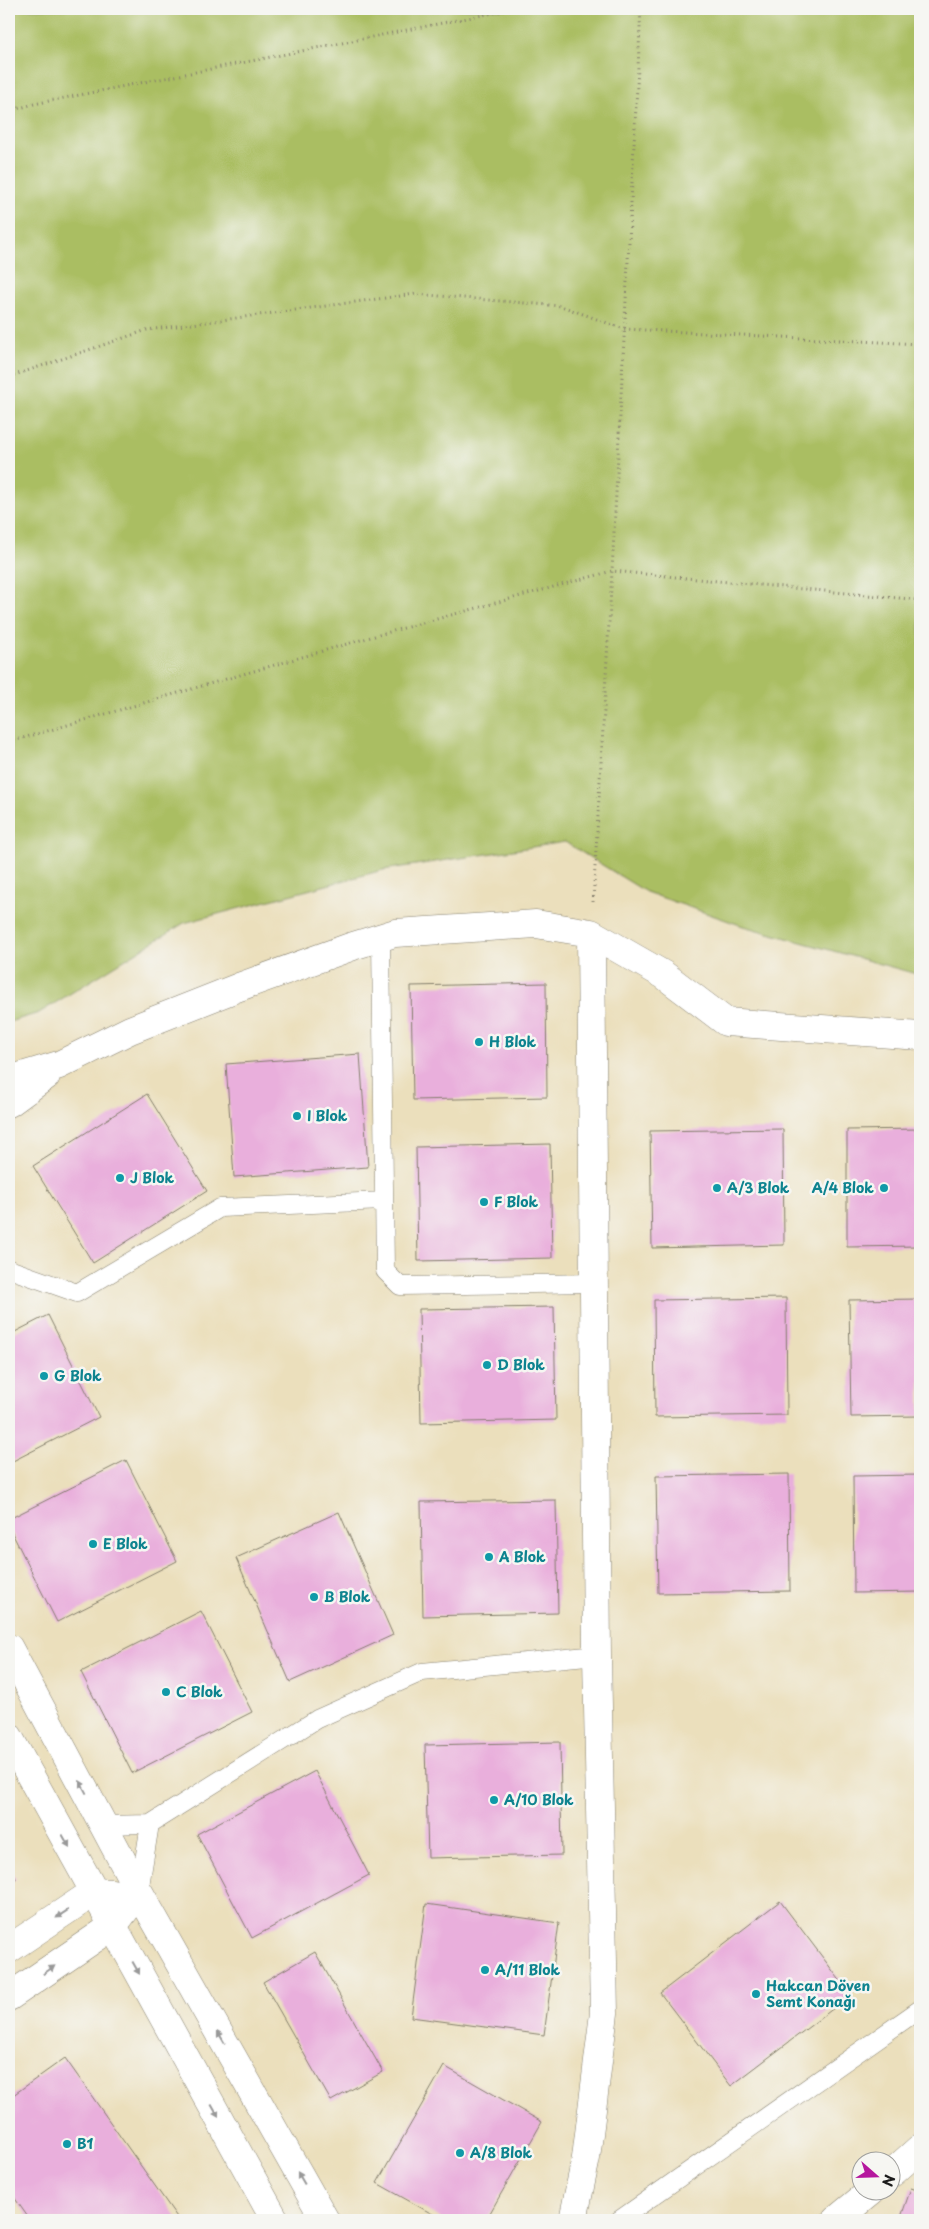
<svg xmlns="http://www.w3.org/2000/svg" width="929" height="2229" viewBox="0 0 929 2229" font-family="'Playpen Sans',sans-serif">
  <rect width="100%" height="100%" fill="#f6f6f2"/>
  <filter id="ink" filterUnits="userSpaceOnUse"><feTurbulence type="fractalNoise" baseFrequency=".02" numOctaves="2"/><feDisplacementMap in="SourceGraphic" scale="10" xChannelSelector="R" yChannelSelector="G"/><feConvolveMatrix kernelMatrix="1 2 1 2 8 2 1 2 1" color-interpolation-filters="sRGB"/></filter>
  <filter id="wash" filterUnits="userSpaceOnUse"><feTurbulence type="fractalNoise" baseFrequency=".0096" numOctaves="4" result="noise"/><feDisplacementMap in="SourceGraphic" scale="20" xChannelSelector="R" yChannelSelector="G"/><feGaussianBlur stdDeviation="1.12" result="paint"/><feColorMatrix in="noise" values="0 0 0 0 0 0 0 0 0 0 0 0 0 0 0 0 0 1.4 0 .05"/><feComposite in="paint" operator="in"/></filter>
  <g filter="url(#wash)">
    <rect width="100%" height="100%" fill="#ebdfbc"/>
    <path fill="#aabe62" stroke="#636d3f" d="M 9,9 L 920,9 L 920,975 L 743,926 L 646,892 L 565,842 L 383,870 L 184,923 L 39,1013 L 9,1022 Z"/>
    <g id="blocks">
      <path fill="#e9afdc" d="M 546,983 L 547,1097 L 413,1100 L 411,986 Z
        M 360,1054 L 368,1167 L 234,1177 L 226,1064 Z
        M 147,1094 L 207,1191 L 93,1263 L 33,1166 Z
        M 783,1129 L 784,1245 L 652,1248 L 650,1131 Z
        M 920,1129 L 920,1246 L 847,1247 L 847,1130 Z
        M 550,1144 L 552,1258 L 418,1261 L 416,1147 Z
        M 786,1298 L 787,1415 L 655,1417 L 654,1300 Z
        M 920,1299 L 920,1416 L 851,1417 L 849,1300 Z
        M 554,1307 L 556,1420 L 421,1423 L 419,1309 Z
        M 48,1315 L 99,1417 L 9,1463 L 9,1335 Z
        M 126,1460 L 177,1561 L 57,1622 L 9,1527 L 9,1519 Z
        M 789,1474 L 790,1591 L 658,1593 L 656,1476 Z
        M 920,1475 L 920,1592 L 854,1593 L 853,1476 Z
        M 556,1500 L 558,1613 L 423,1616 L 421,1502 Z
        M 339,1512 L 393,1635 L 290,1682 L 236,1558 Z
        M 201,1611 L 252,1712 L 132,1773 L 81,1672 Z
        M 560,1742 L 562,1855 L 428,1858 L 425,1745 Z
        M 315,1771 L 369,1875 L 252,1938 L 197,1834 Z
        M 9,1864 L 16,1879 L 9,1882 Z
        M 780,1901 L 851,1995 L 731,2086 L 660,1993 Z
        M 426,1904 L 559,1923 L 544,2035 L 411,2017 Z
        M 315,1952 L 383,2072 L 331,2101 L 263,1982 Z
        M 65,2058 L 179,2220 L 30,2220 L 9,2190 L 9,2098 Z
        M 444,2066 L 542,2122 L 486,2220 L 443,2220 L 377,2183 Z
        M 911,2188 L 920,2191 L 920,2220 L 900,2220 Z"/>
    </g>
  </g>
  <g filter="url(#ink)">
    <use href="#blocks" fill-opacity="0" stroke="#847e6c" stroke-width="1"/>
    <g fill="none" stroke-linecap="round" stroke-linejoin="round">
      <defs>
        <path id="lane" d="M 381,939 L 385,1271 L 400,1286 L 594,1283
          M 9,1269 L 77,1293 L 220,1208 L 384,1201
          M 103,1825 L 150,1824
          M 139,1892 L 150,1824 L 317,1719 L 422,1672 L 597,1655
          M 619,2220 L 920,2009"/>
        <path id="street" d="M 591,933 L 664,975 L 726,1022 L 920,1036
          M 9,1080 L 59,1065 L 130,1030 L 239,987 L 353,946 L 395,933 L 536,924 L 591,933 L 597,1655 L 604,2013 L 586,2158 L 573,2220
          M 9,1103 L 46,1076
          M 9,1648 L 139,1892 L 325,2220
          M 9,1737 L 275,2220
          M 9,1949 L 94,1892 L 112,1893
          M 9,1997 L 113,1926 L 139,1892
          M 892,2173 L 920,2148
          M 836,2220 L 870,2192"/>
      </defs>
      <use href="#lane" stroke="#847e6c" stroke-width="19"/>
      <use href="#street" stroke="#847e6c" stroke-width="29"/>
      <path stroke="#847e6c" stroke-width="3" stroke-dasharray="1 4" stroke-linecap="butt" d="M 9,111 L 34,104 L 513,9
        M 9,377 L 147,330 L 415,294 L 561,306 L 624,329 L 920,344
        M 9,742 L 371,637 L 612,571 L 920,600
        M 593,902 L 612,571 L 641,9"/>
      <use href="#lane" stroke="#fff" stroke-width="18"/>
      <use href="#street" stroke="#fff" stroke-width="28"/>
    </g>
    <defs><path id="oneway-solid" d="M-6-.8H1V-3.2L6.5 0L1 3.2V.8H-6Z" transform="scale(1.25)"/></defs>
    <g fill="#999">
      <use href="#oneway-solid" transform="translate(83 1787) rotate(-118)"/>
      <use href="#oneway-solid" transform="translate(66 1841) rotate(61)"/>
      <use href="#oneway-solid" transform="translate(62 1914) rotate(146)"/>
      <use href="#oneway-solid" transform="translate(136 1968) rotate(61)"/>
      <use href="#oneway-solid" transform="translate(49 1970) rotate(-35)"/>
      <use href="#oneway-solid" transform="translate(221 2037) rotate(-120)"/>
      <use href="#oneway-solid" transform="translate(215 2111) rotate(61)"/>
      <use href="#oneway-solid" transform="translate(301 2178) rotate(-120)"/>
    </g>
  </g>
  <g fill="#0f9aa8" stroke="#f6f6f2" stroke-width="2">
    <circle cx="479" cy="1042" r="5"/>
    <circle cx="297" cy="1116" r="5"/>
    <circle cx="120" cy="1178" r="5"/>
    <circle cx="717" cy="1188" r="5"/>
    <circle cx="884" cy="1188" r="5"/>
    <circle cx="484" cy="1202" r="5"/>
    <circle cx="487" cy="1365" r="5"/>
    <circle cx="44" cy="1376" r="5"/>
    <circle cx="93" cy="1544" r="5"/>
    <circle cx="489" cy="1557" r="5"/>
    <circle cx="314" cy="1597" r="5"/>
    <circle cx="166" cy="1692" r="5"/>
    <circle cx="494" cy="1800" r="5"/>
    <circle cx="485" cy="1970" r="5"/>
    <circle cx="756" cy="1994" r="5"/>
    <circle cx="67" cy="2144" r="5"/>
    <circle cx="460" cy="2153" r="5"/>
  </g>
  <g text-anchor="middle" stroke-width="5" stroke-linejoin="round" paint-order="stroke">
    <g font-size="14" font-weight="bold" fill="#0d838f" stroke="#f6f6f2" text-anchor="start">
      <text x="489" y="1047">H Blok</text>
      <text x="307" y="1121">I Blok</text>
      <text x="130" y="1183">J Blok</text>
      <text x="727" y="1193">A/3 Blok</text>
      <text x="874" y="1193" text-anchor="end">A/4 Blok</text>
      <text x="494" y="1207">F Blok</text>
      <text x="497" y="1370">D Blok</text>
      <text x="54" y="1381">G Blok</text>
      <text x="103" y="1549">E Blok</text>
      <text x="499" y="1562">A Blok</text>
      <text x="324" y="1602">B Blok</text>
      <text x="176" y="1697">C Blok</text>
      <text x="504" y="1805">A/10 Blok</text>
      <text x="495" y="1975">A/11 Blok</text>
      <text x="766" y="1991">Hakcan Döven<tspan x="766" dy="16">Semt Konağı</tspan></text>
      <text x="77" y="2149">B1</text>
      <text x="470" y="2158">A/8 Blok</text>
    </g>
  </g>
  <rect width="929" height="2229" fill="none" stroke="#f6f6f2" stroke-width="30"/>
  <g transform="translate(876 2176) rotate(110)"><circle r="24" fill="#f6f6f2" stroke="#9f9f9c"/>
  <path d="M0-4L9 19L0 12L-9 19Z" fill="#b5179e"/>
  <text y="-8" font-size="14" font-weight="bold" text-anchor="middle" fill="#1c1c1c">N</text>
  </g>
</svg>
